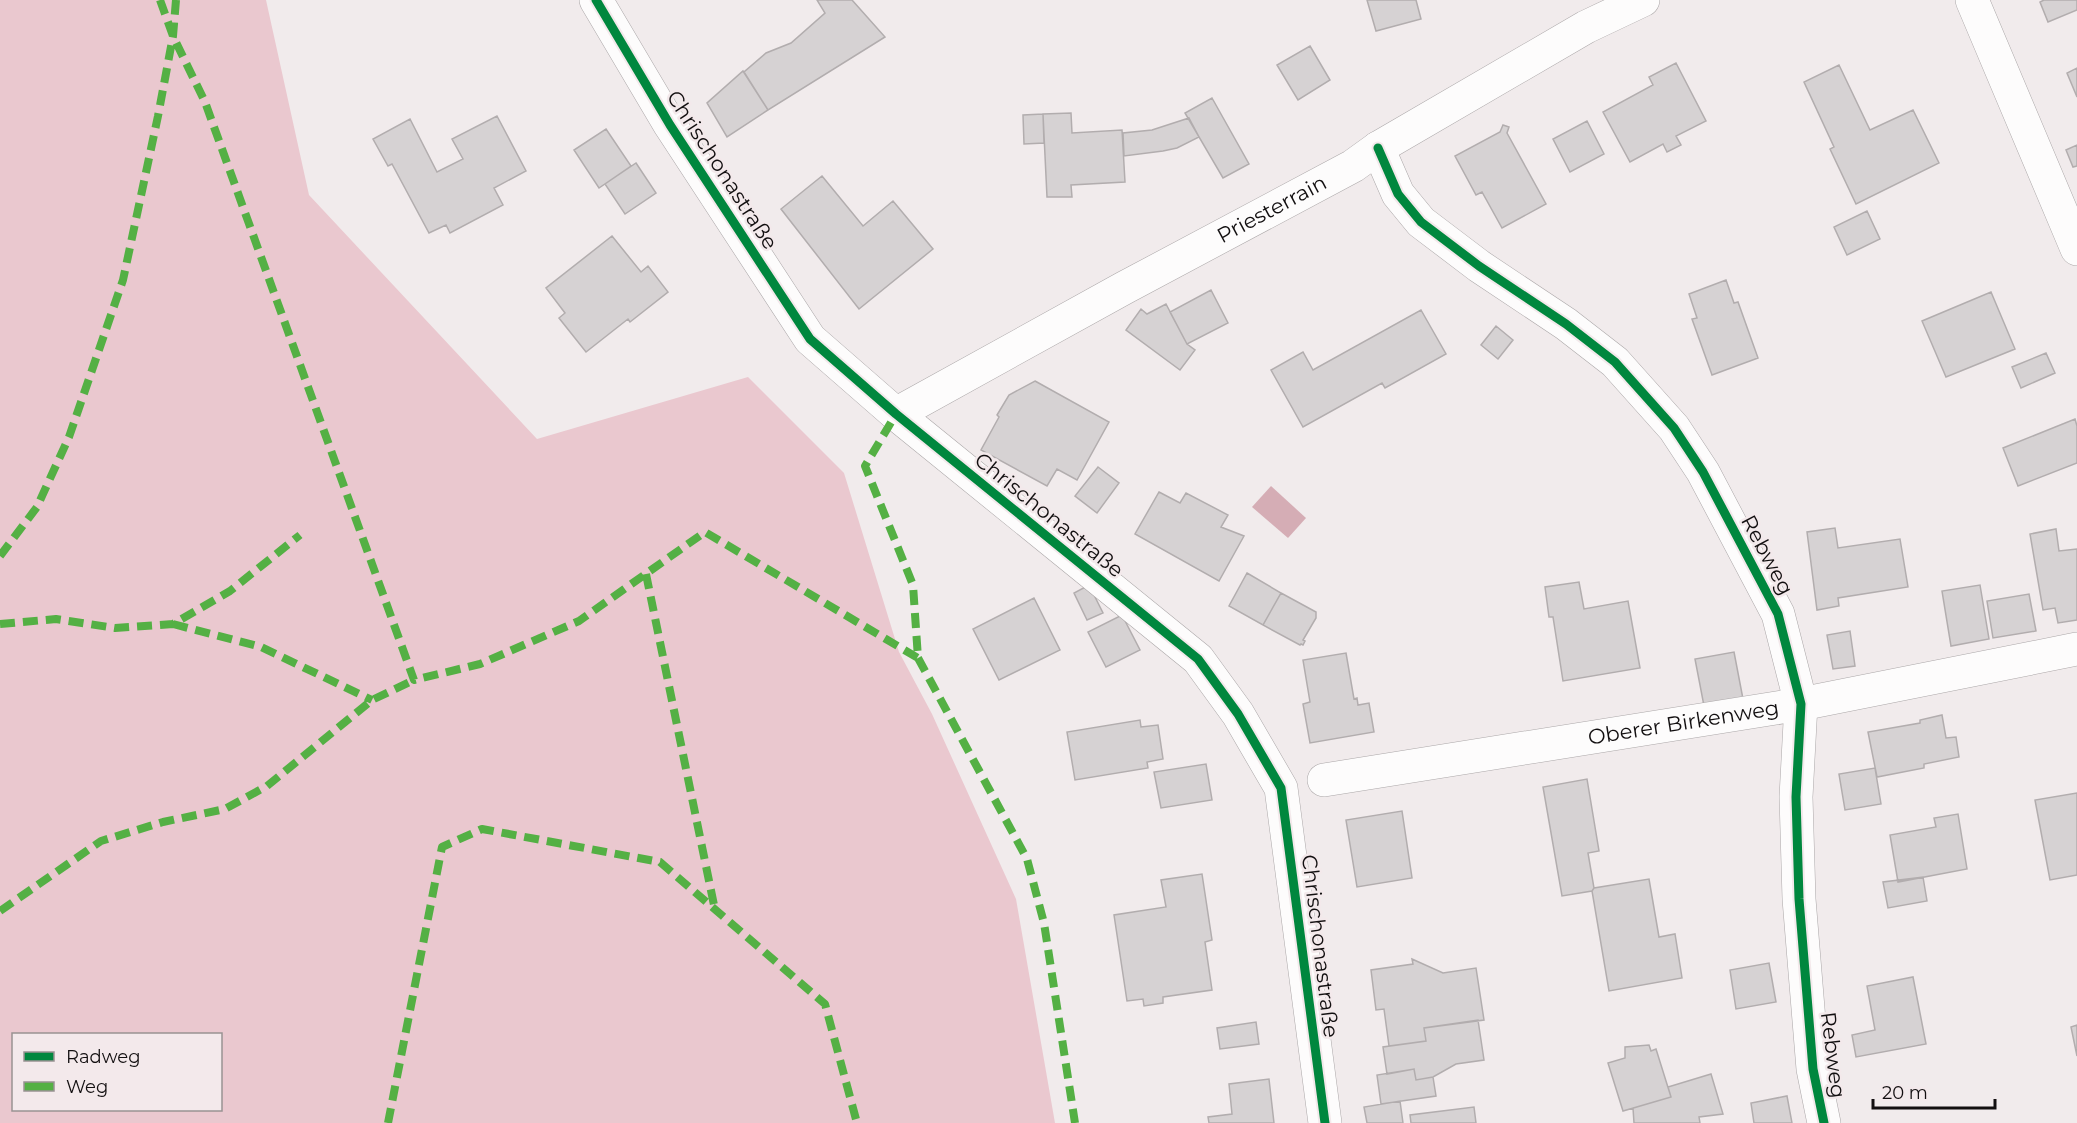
<svg xmlns="http://www.w3.org/2000/svg" width="2077" height="1123" viewBox="0 0 2077 1123" font-family="Montserrat,sans-serif">
  <rect width="100%" height="100%" fill="#f1ebec"/>
  <path fill="#eac8cf" fill-rule="evenodd" d="M 0,0 L 266,0 L 309,195 L 537,439 L 748,377 L 844,473 L 899,652 L 932,714 L 1016,899 L 1055,1123 L 0,1123 ZM 14,1034 L 220,1034 L 220,1110 L 14,1110 Z"/>
  <path fill="#d5adb5" d="M 1271,486 L 1306,518 L 1288,538 L 1252,507 Z"/>
  <path fill="#d6d2d3" stroke="#b2adae" stroke-width="1.5" d="M 817,0 L 852,0 L 885,37 L 768,110 L 744,72 L 766,53 L 791,43 L 825,13 Z
    M 1367,0 L 1416,0 L 1421,19 L 1376,31 Z
    M 2044,0 L 2077,0 L 2077,10 L 2048,22 L 2040,2 Z
    M 1310,46 L 1330,80 L 1298,100 L 1277,65 Z
    M 1676,63 L 1706,121 L 1676,136 L 1681,145 L 1667,152 L 1663,144 L 1630,162 L 1603,112 L 1653,85 L 1649,77 Z
    M 1839,65 L 1870,130 L 1913,110 L 1939,163 L 1856,204 L 1830,149 L 1834,147 L 1804,82 Z
    M 2077,68 L 2077,97 L 2067,73 Z
    M 743,71 L 768,110 L 727,137 L 707,103 Z
    M 1212,98 L 1249,164 L 1223,178 L 1185,113 Z
    M 1071,113 L 1072,133 L 1122,130 L 1125,182 L 1071,185 L 1072,197 L 1047,197 L 1043,114 Z
    M 1043,114 L 1044,143 L 1024,144 L 1023,115 Z
    M 497,116 L 526,171 L 494,188 L 503,205 L 450,233 L 446,225 L 429,233 L 392,164 L 388,166 L 373,139 L 410,119 L 437,172 L 463,159 L 452,139 Z
    M 1189,118 L 1199,137 L 1177,148 L 1163,151 L 1124,156 L 1123,133 L 1152,130 Z
    M 1587,121 L 1604,154 L 1570,172 L 1553,139 Z
    M 1503,125 L 1509,127 L 1507,133 L 1546,204 L 1502,228 L 1482,192 L 1476,195 L 1455,156 L 1500,132 Z
    M 606,129 L 631,166 L 599,188 L 574,150 Z
    M 2077,145 L 2077,166 L 2073,167 L 2066,150 Z
    M 636,163 L 656,193 L 625,214 L 605,184 Z
    M 822,176 L 863,226 L 893,201 L 933,249 L 859,309 L 781,209 Z
    M 1867,211 L 1880,239 L 1847,255 L 1834,227 Z
    M 612,236 L 641,272 L 648,266 L 668,292 L 630,322 L 628,319 L 586,352 L 559,318 L 565,313 L 546,288 Z
    M 1726,280 L 1734,303 L 1738,302 L 1758,358 L 1712,375 L 1692,319 L 1697,318 L 1689,294 Z
    M 1211,290 L 1228,323 L 1187,344 L 1170,312 Z
    M 1991,292 L 2015,349 L 1946,377 L 1922,321 Z
    M 1166,304 L 1187,344 L 1195,350 L 1180,370 L 1126,330 L 1141,309 L 1147,314 Z
    M 1421,310 L 1446,354 L 1385,388 L 1382,383 L 1303,427 L 1271,370 L 1303,352 L 1313,370 Z
    M 1496,326 L 1513,340 L 1498,359 L 1481,345 Z
    M 2046,353 L 2055,373 L 2021,388 L 2012,367 Z
    M 1035,381 L 1109,422 L 1077,480 L 1057,469 L 1047,486 L 981,450 L 999,417 L 997,415 L 1009,395 Z
    M 2075,419 L 2077,426 L 2077,463 L 2018,486 L 2003,448 Z
    M 1098,467 L 1119,483 L 1097,513 L 1075,496 Z
    M 1159,492 L 1180,503 L 1186,493 L 1228,515 L 1221,527 L 1244,536 L 1219,581 L 1135,534 Z
    M 1835,528 L 1838,548 L 1900,539 L 1908,587 L 1838,598 L 1839,606 L 1817,610 L 1807,532 Z
    M 2056,529 L 2059,551 L 2077,549 L 2077,620 L 2058,623 L 2055,608 L 2043,610 L 2030,534 Z
    M 1247,573 L 1281,593 L 1263,625 L 1229,606 Z
    M 1579,582 L 1584,609 L 1628,601 L 1640,668 L 1563,681 L 1553,617 L 1549,617 L 1545,587 Z
    M 1089,585 L 1103,613 L 1087,620 L 1074,593 Z
    M 1980,585 L 1989,639 L 1951,646 L 1942,591 Z
    M 1281,593 L 1316,612 L 1316,618 L 1303,640 L 1305,641 L 1303,645 L 1301,644 L 1300,645 L 1263,625 Z
    M 2029,594 L 2036,631 L 1993,638 L 1987,601 Z
    M 1034,598 L 1060,650 L 999,680 L 973,629 Z
    M 1122,615 L 1140,650 L 1106,667 L 1088,632 Z
    M 1850,631 L 1855,666 L 1833,669 L 1827,635 Z
    M 1734,652 L 1743,699 L 1704,706 L 1695,659 Z
    M 1346,653 L 1354,699 L 1357,698 L 1358,705 L 1369,703 L 1374,732 L 1310,743 L 1303,704 L 1310,702 L 1303,660 Z
    M 1942,715 L 1946,738 L 1956,737 L 1959,757 L 1924,764 L 1924,768 L 1877,777 L 1868,732 L 1920,723 L 1920,720 Z
    M 1140,720 L 1141,727 L 1158,725 L 1163,759 L 1147,762 L 1148,768 L 1075,780 L 1067,732 Z
    M 1206,764 L 1212,800 L 1161,808 L 1154,772 Z
    M 1875,768 L 1881,804 L 1845,810 L 1839,774 Z
    M 1587,779 L 1599,851 L 1588,853 L 1594,888 L 1592,891 L 1562,896 L 1543,787 Z
    M 2077,793 L 2077,875 L 2050,880 L 2035,800 Z
    M 1402,811 L 1412,878 L 1357,887 L 1346,820 Z
    M 1958,814 L 1967,869 L 1898,882 L 1890,835 L 1936,827 L 1934,818 Z
    M 1202,874 L 1212,940 L 1205,942 L 1212,990 L 1163,997 L 1163,1003 L 1144,1006 L 1143,999 L 1127,1001 L 1114,915 L 1166,907 L 1161,880 Z
    M 1923,877 L 1927,901 L 1888,908 L 1883,882 Z
    M 1649,879 L 1659,937 L 1675,934 L 1682,978 L 1609,991 L 1592,891 L 1594,888 Z
    M 1412,959 L 1443,973 L 1476,968 L 1484,1020 L 1424,1028 L 1426,1041 L 1389,1046 L 1384,1009 L 1376,1010 L 1371,970 L 1413,964 Z
    M 1769,963 L 1776,1002 L 1736,1009 L 1730,970 Z
    M 1913,977 L 1926,1044 L 1856,1057 L 1852,1035 L 1875,1030 L 1867,986 Z
    M 1478,1020 L 1484,1060 L 1456,1064 L 1433,1077 L 1416,1080 L 1414,1069 L 1387,1074 L 1383,1047 L 1426,1041 L 1424,1028 Z
    M 1256,1022 L 1259,1044 L 1220,1049 L 1217,1028 Z
    M 2077,1025 L 2077,1056 L 2071,1027 Z
    M 1649,1045 L 1651,1051 L 1656,1049 L 1671,1097 L 1623,1111 L 1608,1063 L 1625,1058 L 1625,1047 Z
    M 1414,1069 L 1416,1080 L 1433,1077 L 1436,1096 L 1381,1104 L 1377,1075 Z
    M 1711,1074 L 1723,1114 L 1699,1117 L 1700,1123 L 1634,1123 L 1633,1108 L 1671,1097 L 1668,1087 Z
    M 1269,1079 L 1274,1123 L 1209,1123 L 1208,1117 L 1232,1114 L 1229,1084 Z
    M 1787,1096 L 1792,1123 L 1754,1123 L 1751,1103 Z
    M 1400,1101 L 1403,1123 L 1367,1123 L 1364,1107 Z
    M 1474,1107 L 1476,1123 L 1411,1123 L 1410,1115 Z"/>
  <g fill="none" stroke-linecap="round" stroke-linejoin="round">
    <defs>
      <g id="street">
        <path d="M 596,0 L 670,125 L 810,339 L 896,414 L 1198,659 L 1238,714 L 1281,788 L 1325,1123"/>
        <path d="M 1972,0 L 2077,249"/>
        <path d="M 1378,148 L 1398,194 L 1421,222 L 1479,266 L 1566,324 L 1615,362 L 1674,428 L 1703,472 L 1778,614 L 1801,704 L 1796,797 L 1799,899 L 1813,1069 L 1824,1123"/>
        <path id="s1" d="M 896,414 L 1124,288 L 1353,166 L 1378,148 L 1586,27 L 1643,0"/>
        <path id="s2" d="M 1324,780 L 1801,704 L 2077,649"/>
      </g>
    </defs>
    <use href="#street" stroke="#aba7a8" stroke-width="34"/>
    <use href="#street" stroke="#fdfcfc" stroke-width="33"/>
    <path stroke="#54b044" stroke-width="8" stroke-dasharray="15 8" stroke-linecap="butt" d="M 160,0 L 173,36 L 205,102 L 414,680 L 480,664 L 579,621 L 705,532 L 918,658 L 913,585 L 865,466 L 896,414
      M 0,556 L 37,507 L 69,437 L 123,280 L 158,116 L 173,36 L 176,0
      M 646,574 L 715,910
      M 0,624 L 56,619 L 115,628 L 173,624 L 230,591 L 300,535
      M 173,624 L 261,647 L 372,700
      M 918,658 L 1027,859 L 1044,923 L 1075,1123
      M 0,911 L 101,841 L 163,822 L 225,809 L 267,786 L 372,700 L 414,680
      M 388,1123 L 442,847 L 482,829 L 660,862 L 825,1004 L 857,1123"/>
    <defs>
      <path id="cycleway" d="M 596,0 L 670,125 L 810,339 L 896,414 L 1198,659 L 1238,714 L 1281,788 L 1325,1123
        M 1378,148 L 1398,194 L 1421,222 L 1479,266 L 1566,324 L 1615,362 L 1674,428 L 1703,472 L 1778,614 L 1801,704 L 1796,797 L 1799,899 L 1813,1069 L 1824,1123"/>
    </defs>
    <use href="#cycleway" stroke="#f3e9eb" stroke-width="13"/>
    <use href="#cycleway" stroke="#00873e" stroke-width="9"/>
  </g>
  <g text-anchor="middle" stroke-width="5" stroke-linejoin="round" paint-order="stroke">
    <g font-size="21" fill="#120f10" stroke="#f3e9eb">
      <text transform="translate(722 170) rotate(57)" y="7">Chrischonastraße</text>
      <text dy="7" stroke="none"><textPath href="#s1" startOffset="428">Priesterrain</textPath></text>
      <text transform="translate(1049 515) rotate(39)" y="7">Chrischonastraße</text>
      <text transform="translate(1767 555) rotate(62)" y="7">Rebweg</text>
      <text dy="7" stroke="none"><textPath href="#s2" startOffset="364">Oberer Birkenweg</textPath></text>
      <text transform="translate(1320 946) rotate(83)" y="7">Chrischonastraße</text>
      <text transform="translate(1833 1055) rotate(83)" y="7">Rebweg</text>
    </g>
  </g>
  <rect x="12" y="1033" width="210" height="78" fill="#f3e9eb" stroke="#999293" stroke-width="1.5"/>
  <rect x="24" y="1052" width="30" height="9" fill="#00873e" stroke="#999293" stroke-width="1.5"/>
  <text x="66" y="1063" font-size="18" fill="#120f10">Radweg</text>
  <rect x="24" y="1082" width="30" height="9" fill="#54b044" stroke="#999293" stroke-width="1.5"/>
  <text x="66" y="1093" font-size="18" fill="#120f10">Weg</text>
  <path d="M1873 1099v9h122v-9" fill="none" stroke="#120f10" stroke-width="3"/>
  <text x="1882" y="1099" font-size="18" fill="#120f10" stroke="#f3e9eb" stroke-width="4.5" paint-order="stroke">20 m</text>
</svg>
